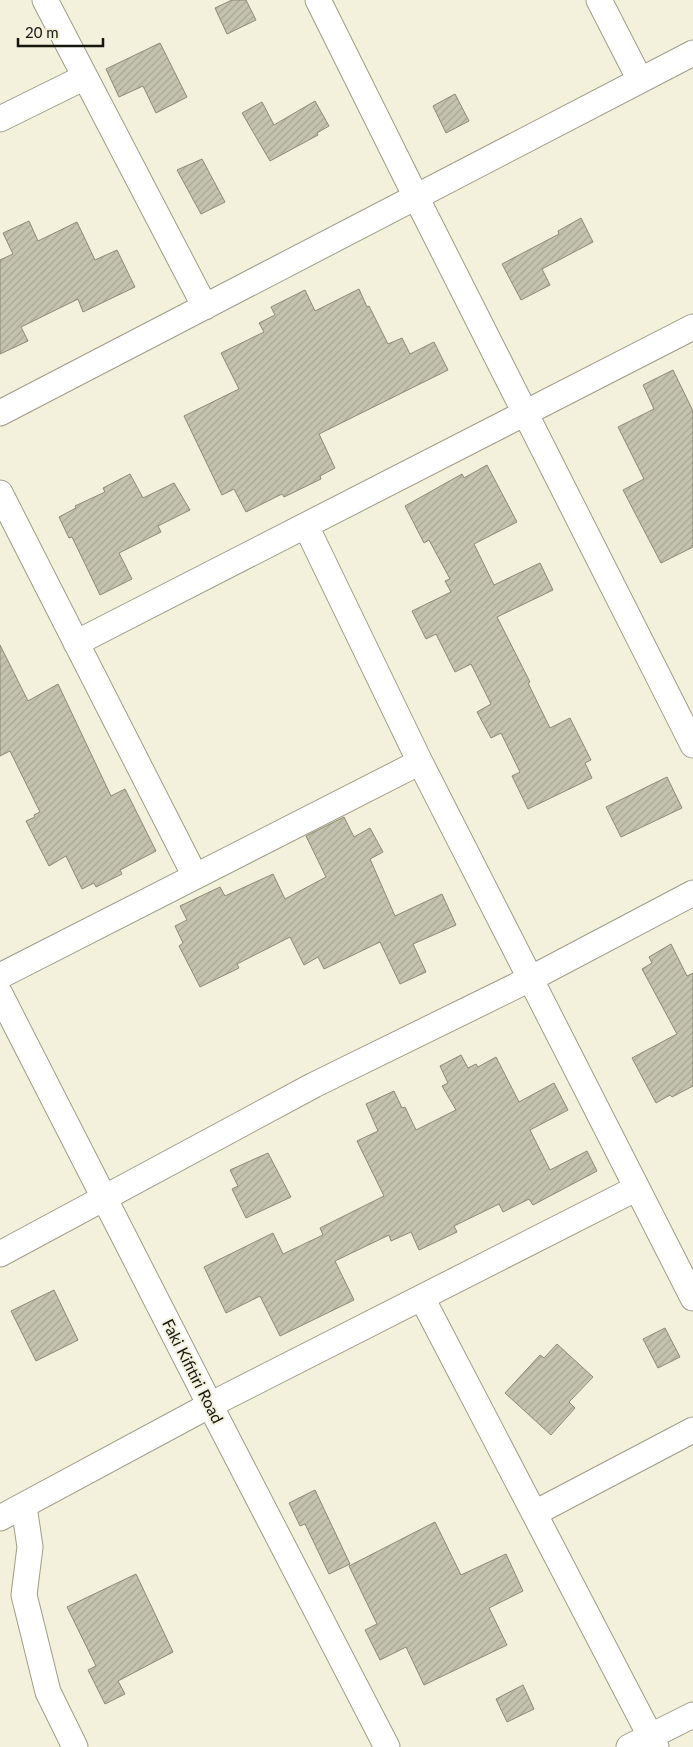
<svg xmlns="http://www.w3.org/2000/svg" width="693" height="1747" viewBox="0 0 693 1747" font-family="Lato,sans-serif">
  <defs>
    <pattern id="building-hatch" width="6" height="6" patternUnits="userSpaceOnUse" patternTransform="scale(1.25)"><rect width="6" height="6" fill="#c4c3ad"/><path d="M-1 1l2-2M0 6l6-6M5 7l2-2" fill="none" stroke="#a8a794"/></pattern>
  </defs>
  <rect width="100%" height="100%" fill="#f3f1db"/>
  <path fill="url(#building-hatch)" stroke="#8c8a76" d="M 232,0 L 246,0 L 256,20 L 227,34 L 215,8 Z
    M 160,43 L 187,97 L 156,113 L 143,86 L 119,97 L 106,69 Z
    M 455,94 L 469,121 L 446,133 L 433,106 Z
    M 315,101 L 329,126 L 317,133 L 318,135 L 270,161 L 242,113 L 262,102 L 274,125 Z
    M 202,159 L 225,202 L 201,214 L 177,170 Z
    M 581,218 L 593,242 L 542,269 L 550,285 L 521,300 L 502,264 L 559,234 L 558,231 Z
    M 29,221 L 38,241 L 77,222 L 95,260 L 117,250 L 135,287 L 83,312 L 78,299 L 21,327 L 28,341 L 0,354 L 0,260 L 13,254 L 3,233 Z
    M 359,289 L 367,307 L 369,306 L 388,344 L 402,338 L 410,354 L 434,342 L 448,370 L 319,434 L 335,468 L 320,476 L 321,479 L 284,497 L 282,494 L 246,512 L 234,489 L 222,495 L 184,416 L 239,389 L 221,353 L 264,332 L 259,323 L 275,315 L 271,307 L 305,290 L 315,311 Z
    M 673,370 L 693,411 L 693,547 L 661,563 L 623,490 L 644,479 L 618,427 L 654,409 L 643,385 Z
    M 487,465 L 517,522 L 474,544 L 494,585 L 540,563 L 553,590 L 497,617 L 530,682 L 528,683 L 550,728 L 570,718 L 591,760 L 585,763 L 592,778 L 528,809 L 512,776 L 520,772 L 501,733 L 491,738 L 477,712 L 491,704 L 471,664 L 455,672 L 436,634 L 426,639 L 412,611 L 451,592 L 445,581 L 450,579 L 429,540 L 424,543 L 405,506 L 462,474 L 464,478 Z
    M 130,474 L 143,498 L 174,483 L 190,510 L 158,526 L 161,532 L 119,553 L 132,579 L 100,595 L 72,537 L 69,538 L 59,517 L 76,508 L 75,506 L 105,492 L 103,488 Z
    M 0,645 L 28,701 L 58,684 L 111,796 L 125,789 L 156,851 L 120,870 L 122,874 L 96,887 L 94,883 L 82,889 L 66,856 L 49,866 L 26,821 L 35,817 L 34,815 L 40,812 L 10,751 L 0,756 Z
    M 667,777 L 682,808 L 621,837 L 606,807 Z
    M 344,817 L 354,837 L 370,828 L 383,852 L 370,859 L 395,916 L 442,894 L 456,925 L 413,944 L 426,972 L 400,984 L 380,942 L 324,969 L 318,957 L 304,965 L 290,937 L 237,964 L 239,968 L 200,987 L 179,946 L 183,943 L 175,926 L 187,920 L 180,906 L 220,887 L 225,896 L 273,874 L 285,899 L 326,877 L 306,836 Z
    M 671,944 L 687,976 L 693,973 L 693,1086 L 672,1097 L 670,1095 L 656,1103 L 632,1058 L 677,1034 L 642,969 L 652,963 L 649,957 Z
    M 461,1055 L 468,1068 L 476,1064 L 478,1067 L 496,1057 L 519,1102 L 554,1083 L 568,1110 L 530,1130 L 550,1170 L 587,1151 L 597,1171 L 533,1205 L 529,1199 L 503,1212 L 499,1204 L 454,1226 L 457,1232 L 419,1250 L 411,1232 L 391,1241 L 389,1235 L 335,1261 L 354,1300 L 280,1336 L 260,1296 L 226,1313 L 204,1267 L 273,1233 L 283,1254 L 323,1235 L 320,1228 L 384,1196 L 357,1141 L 378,1131 L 366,1104 L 394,1091 L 402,1108 L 405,1107 L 416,1130 L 456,1110 L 442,1086 L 448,1083 L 440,1066 Z
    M 268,1153 L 291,1197 L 246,1218 L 232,1189 L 238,1186 L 230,1170 Z
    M 54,1290 L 78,1340 L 36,1361 L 11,1311 Z
    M 665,1328 L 680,1357 L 658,1368 L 643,1339 Z
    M 557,1344 L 593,1377 L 569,1402 L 575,1408 L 551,1435 L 505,1393 L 540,1355 L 544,1358 Z
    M 315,1490 L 350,1564 L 329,1574 L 305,1524 L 300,1526 L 289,1503 Z
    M 435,1522 L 461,1575 L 506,1554 L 523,1591 L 489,1608 L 507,1645 L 424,1685 L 406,1647 L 380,1660 L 365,1630 L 377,1624 L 349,1566 Z
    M 136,1574 L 173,1652 L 118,1681 L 125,1694 L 105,1704 L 88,1670 L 96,1666 L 67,1607 Z
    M 523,1685 L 534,1709 L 507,1722 L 496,1699 Z"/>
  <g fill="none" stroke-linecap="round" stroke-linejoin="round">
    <defs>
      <path id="minor" d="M 45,0 L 205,307
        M 318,0 L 416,197 L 693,745
        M 599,0 L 640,80
        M 0,119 L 85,77
        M 0,413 L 693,53
        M 0,493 L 195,876
        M 306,526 L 420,762 L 693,1298
        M 76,643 L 693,327
        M 0,976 L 420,762
        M 0,994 L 210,1405 L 387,1747
        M 0,1254 L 314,1085 L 530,979 L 693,893
        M 422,1298 L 656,1747
        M 24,1506 L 30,1547 L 24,1595 L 48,1692 L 75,1747
        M 535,1513 L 693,1430
        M 0,1518 L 210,1405 L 637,1188
        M 629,1747 L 693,1715"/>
    </defs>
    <use href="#minor" stroke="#9e9d88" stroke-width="27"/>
    <use href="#minor" stroke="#fff" stroke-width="25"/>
  </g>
  <g text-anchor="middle" stroke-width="4" stroke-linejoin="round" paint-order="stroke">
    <g font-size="16" fill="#16150e" stroke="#f3f1db">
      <text transform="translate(193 1371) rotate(63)" y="6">Faki Kifitiri Road</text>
    </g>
  </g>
  <path d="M18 38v8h85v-8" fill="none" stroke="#16150e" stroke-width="2.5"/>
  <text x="25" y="38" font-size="15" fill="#16150e" stroke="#f3f1db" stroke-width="4" paint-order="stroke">20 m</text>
</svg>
